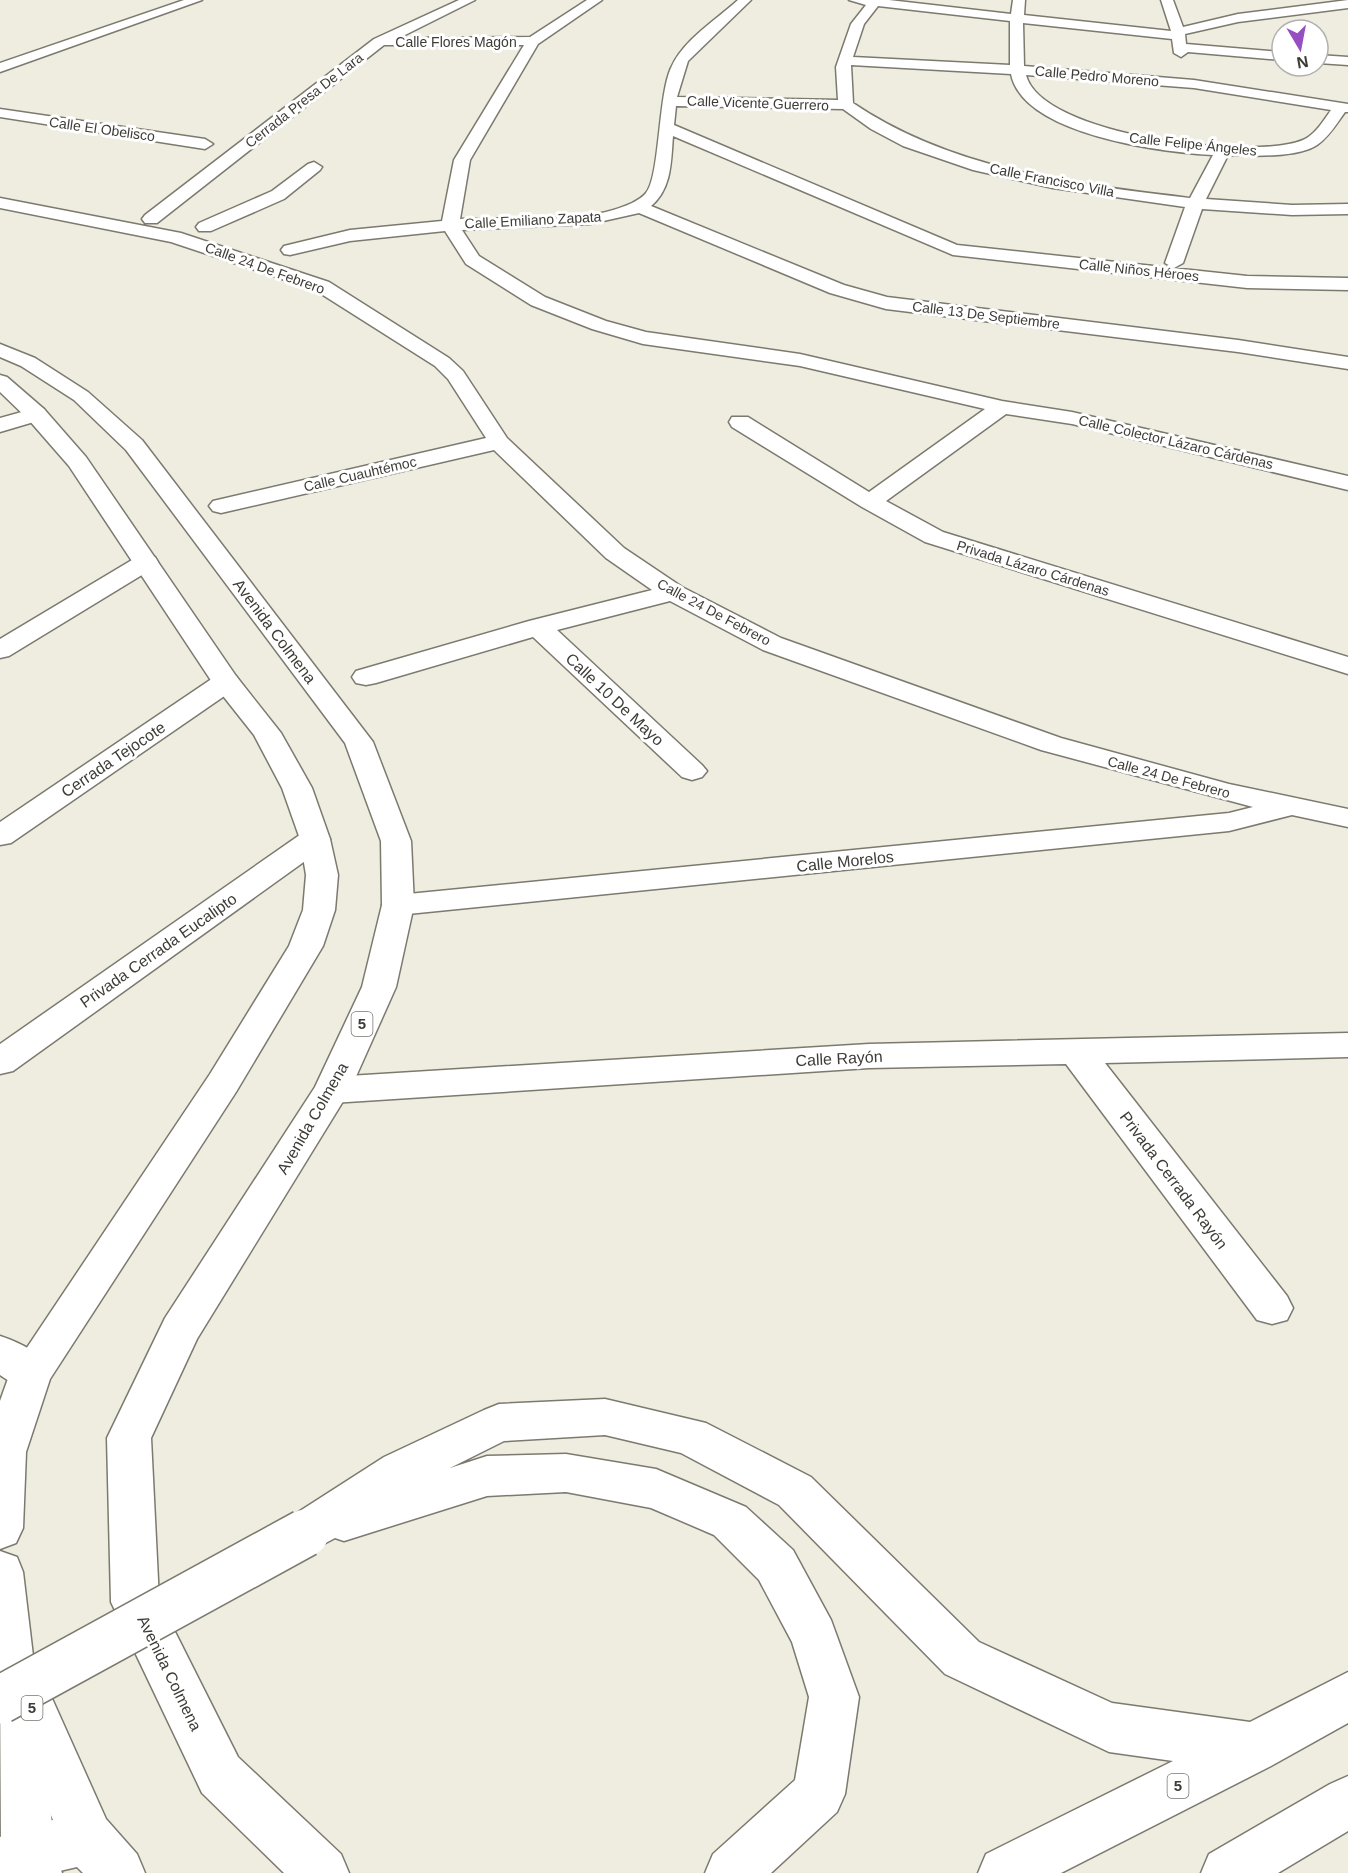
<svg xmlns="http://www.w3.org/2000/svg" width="1348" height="1873" viewBox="0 0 1348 1873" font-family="Arial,sans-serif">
  <rect width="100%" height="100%" fill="#efece0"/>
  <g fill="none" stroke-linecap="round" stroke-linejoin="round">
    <defs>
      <path id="minor" d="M 184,0 L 202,0 L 0,72 L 0,63 Z
        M 459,0 L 475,0 L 399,38 L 530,37 L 587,0 L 602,0 L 538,44 L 470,160 L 460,219 C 512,216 583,226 632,203 C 636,201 643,197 646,193 C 660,177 658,96 671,68 C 683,40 716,20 738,0 L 751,0 L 688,61 L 677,97 L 838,100 L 836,67 L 851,24 L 866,5 L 849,0 L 889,0 L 1011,14 L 1013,0 L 1025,0 L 1024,15 L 1171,31 L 1161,0 L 1173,0 L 1183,27 L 1238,14 L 1348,0 L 1348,8 L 1238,22 L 1185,34 L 1186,44 L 1282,52 L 1282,60 L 1188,52 L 1181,57 L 1174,53 L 1172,39 L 1023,23 L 1024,66 L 1194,80 L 1348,104 L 1348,112 L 1345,112 C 1337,123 1329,137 1317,145 C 1297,158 1252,156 1228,155 L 1206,199 L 1292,205 L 1348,204 L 1348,214 L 1292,215 L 1202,209 L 1183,263 L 1174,268 L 1165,263 L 1185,207 L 1053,188 L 973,170 L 903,146 L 871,129 L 843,109 L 676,106 L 674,125 L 957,245 L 1247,276 L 1348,278 L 1348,290 L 1247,288 L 953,255 L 673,136 C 671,160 672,189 651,206 L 844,285 L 887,297 L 1238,340 L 1348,357 L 1348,369 L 1238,352 L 886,309 L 830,293 L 639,213 L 590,224 L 462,230 L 479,256 L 545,297 L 606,321 L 646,332 L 800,354 L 1002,401 L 1072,412 L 1348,476 L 1348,490 L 1072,424 L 1006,414 L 886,501 L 943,532 L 1348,657 L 1348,674 L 925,542 L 862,507 L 732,427 L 729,422 L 732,417 L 748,417 L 869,492 L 985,409 L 800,366 L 643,344 L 592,329 L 531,305 L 466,264 L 445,231 L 350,241 L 290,255 L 284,254 L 281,250 L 284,246 L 350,230 L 442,221 L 454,160 L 524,45 L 384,45 L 157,223 L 145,223 L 142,219 L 145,215 L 374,39 ZM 878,6 L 1010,21 L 1010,65 L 853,57 L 864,24 ZM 851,65 L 1011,74 C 1023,135 1162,152 1213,155 L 1190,198 C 1073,184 952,170 853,103 ZM 1026,75 L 1194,88 L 1331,110 C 1324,120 1315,135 1303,140 C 1253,161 1041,136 1026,75 Z
        M 1318,55 L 1348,57 L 1348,65 L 1318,63 Z
        M 0,109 L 205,139 L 213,144 L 205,149 L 0,117 Z
        M 314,162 L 322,167 L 320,170 L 284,199 L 211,231 L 199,231 L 196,227 L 199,223 L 272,191 L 308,164 Z
        M 0,198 L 181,233 L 329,282 L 449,358 L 463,371 L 507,438 L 624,548 L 682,587 L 781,638 L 1061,738 L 1229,784 L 1348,809 L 1348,827 L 1292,815 L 1229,831 L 398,915 L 387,912 L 382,905 L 387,898 L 398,895 L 1229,813 L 1253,807 L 1041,750 L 763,650 L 670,601 L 557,630 L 702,765 L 707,771 L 702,777 L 692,780 L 682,777 L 533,637 L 376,683 L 366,685 L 356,683 L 352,677 L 356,671 L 529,621 L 652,590 L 606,558 L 494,450 L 221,513 L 213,511 L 209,506 L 213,501 L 486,438 L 448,379 L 435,366 L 315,290 L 171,242 L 0,208 Z
        M 36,408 L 44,409 L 47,414 L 44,419 L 0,432 L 0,418 Z
        M 146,555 L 155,557 L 158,562 L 155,567 L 9,656 L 0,658 L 0,639 L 137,557 Z
        M 226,674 L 236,676 L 240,682 L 236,688 L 11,843 L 0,845 L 0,822 L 216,676 Z
        M 315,830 L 326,832 L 330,839 L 326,846 L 13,1071 L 0,1074 L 0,1044 L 304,832 Z
        M 1348,1033 L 1348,1057 L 1105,1063 L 1287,1296 L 1293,1308 L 1287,1320 L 1272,1324 L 1257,1320 L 1066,1064 L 869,1068 L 332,1103 L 319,1099 L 314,1090 L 319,1081 L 332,1077 L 869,1044 Z
        M 0,1336 C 21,1343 42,1353 52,1373 L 46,1385 C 25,1393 18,1387 0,1375 Z
        M 12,1664 L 29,1671 L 37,1688 L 55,1852 L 62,1873 L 8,1873 L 1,1852 L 0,1669 Z"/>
      <path id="major" d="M 0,344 L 35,358 L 88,392 L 142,440 L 373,742 L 411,841 L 414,905 L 396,987 L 350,1090 L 197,1339 L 151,1438 L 159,1600 L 238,1757 L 341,1854 L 349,1873 L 284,1873 L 202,1793 L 111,1602 L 107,1438 L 165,1318 L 315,1087 L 362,987 L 382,905 L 381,841 L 345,743 L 126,450 L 74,400 L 21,366 L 0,357 Z
        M 0,375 L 7,377 L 44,409 L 86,457 L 236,676 L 281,733 L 312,788 L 330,839 L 338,875 L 335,910 L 323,946 L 236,1092 L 50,1379 L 26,1452 L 23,1528 L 16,1543 L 0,1549 L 0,1401 L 10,1373 L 210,1074 L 289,946 L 303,910 L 306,875 L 300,839 L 282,788 L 254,735 L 212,682 L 69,466 L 28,419 L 0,392 Z
        M 605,1399 L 706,1423 L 811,1477 L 979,1642 L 1112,1703 L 1250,1722 L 1348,1672 L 1348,1723 L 1271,1766 L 1061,1873 L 978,1873 L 986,1854 L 1173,1761 L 1109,1752 L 945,1674 L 779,1505 L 681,1453 L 605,1435 L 504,1441 L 450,1468 L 487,1456 L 566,1454 L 656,1469 L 746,1507 L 793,1550 L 831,1620 L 859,1697 L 845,1794 L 837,1812 L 771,1873 L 705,1873 L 713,1854 L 795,1780 L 809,1697 L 792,1642 L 759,1580 L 714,1535 L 651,1508 L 566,1492 L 487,1496 L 344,1541 L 335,1538 L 305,1554 L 289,1548 L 282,1533 L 289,1518 L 384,1457 L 484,1410 L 499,1404 Z
        M 0,1551 L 17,1557 L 23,1572 L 33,1656 L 106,1819 L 137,1854 L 145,1873 L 83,1873 L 77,1867 L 51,1873 L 0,1873 L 0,1837 L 28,1825 L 53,1820 L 0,1693 Z
        M 1348,1776 L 1348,1831 L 1278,1873 L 1201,1873 L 1209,1854 L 1330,1784 Z"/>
    </defs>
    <use href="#minor" stroke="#7c796e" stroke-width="3"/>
    <use href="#major" stroke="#7c796e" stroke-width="3"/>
    <use href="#minor" fill="#fff" fill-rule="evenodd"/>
    <use href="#major" fill="#fff" fill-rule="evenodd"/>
    <defs>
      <path id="major-bridge" d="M 0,1700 L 305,1533"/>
    </defs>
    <use href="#major-bridge" stroke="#7c796e" stroke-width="50" stroke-linecap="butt"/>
    <use href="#major-bridge" stroke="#fff" stroke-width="47"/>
  </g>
  <g text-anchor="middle" stroke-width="6" stroke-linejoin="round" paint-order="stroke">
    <g font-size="14" fill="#3d3c37" stroke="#fff">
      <text x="456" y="47">Calle Flores Magón</text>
      <text transform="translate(1097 76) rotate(5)" y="5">Calle Pedro Moreno</text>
      <text transform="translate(304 100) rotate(-38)" y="5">Cerrada Presa De Lara</text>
      <text transform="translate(758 103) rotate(2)" y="5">Calle Vicente Guerrero</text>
      <text transform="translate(102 129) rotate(8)" y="5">Calle El Obelisco</text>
      <text transform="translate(1193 144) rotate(6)" y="5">Calle Felipe Ángeles</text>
      <text transform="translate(1052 180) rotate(11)" y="5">Calle Francisco Villa</text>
      <text transform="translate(533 220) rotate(-3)" y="5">Calle Emiliano Zapata</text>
      <text transform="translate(265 268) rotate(20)" y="5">Calle 24 De Febrero</text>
      <text transform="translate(1139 270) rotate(6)" y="5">Calle Niños Héroes</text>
      <text transform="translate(986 315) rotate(7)" y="5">Calle 13 De Septiembre</text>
      <text transform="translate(1176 442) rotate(13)" y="5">Calle Colector Lázaro Cárdenas</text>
      <text transform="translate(360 474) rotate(-13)" y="5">Calle Cuauhtémoc</text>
      <text transform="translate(1033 568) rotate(17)" y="5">Privada Lázaro Cárdenas</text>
      <text transform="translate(714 612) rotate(28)" y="5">Calle 24 De Febrero</text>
      <text transform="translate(1169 777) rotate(15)" y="5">Calle 24 De Febrero</text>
    </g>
    <g fill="#fff" stroke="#777673" stroke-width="1.5">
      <rect x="351.5" y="1012" width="21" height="24" rx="4.5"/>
      <rect x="21.5" y="1696" width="21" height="24" rx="4.5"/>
      <rect x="1167.5" y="1774" width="21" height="24" rx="4.5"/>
    </g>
    <g font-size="15" font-weight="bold" fill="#3d3c37">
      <text x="362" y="1029">5</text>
      <text x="32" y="1713">5</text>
      <text x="1178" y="1791">5</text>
    </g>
    <g font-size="16" fill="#3d3c37" stroke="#fff">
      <text transform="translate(275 631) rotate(53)" y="6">Avenida Colmena</text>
      <text transform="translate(615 699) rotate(43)" y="6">Calle 10 De Mayo</text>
      <text transform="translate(113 759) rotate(-34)" y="6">Cerrada Tejocote</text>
      <text transform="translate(845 861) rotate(-6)" y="6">Calle Morelos</text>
      <text transform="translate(158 950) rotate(-35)" y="6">Privada Cerrada Eucalipto</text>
      <text transform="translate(839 1058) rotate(-3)" y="6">Calle Rayón</text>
      <text transform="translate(312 1118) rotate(-60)" y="6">Avenida Colmena</text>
      <text transform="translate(1174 1180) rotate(53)" y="6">Privada Cerrada Rayón</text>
      <text transform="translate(170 1673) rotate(64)" y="6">Avenida Colmena</text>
    </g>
  </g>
  <g transform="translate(1300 48) rotate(170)"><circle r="28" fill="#ffffff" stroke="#b1b1af" stroke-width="1.5"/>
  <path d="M0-4.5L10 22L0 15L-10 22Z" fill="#964ec1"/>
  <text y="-9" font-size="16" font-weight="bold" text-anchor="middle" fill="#3d3c37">N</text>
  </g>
</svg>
